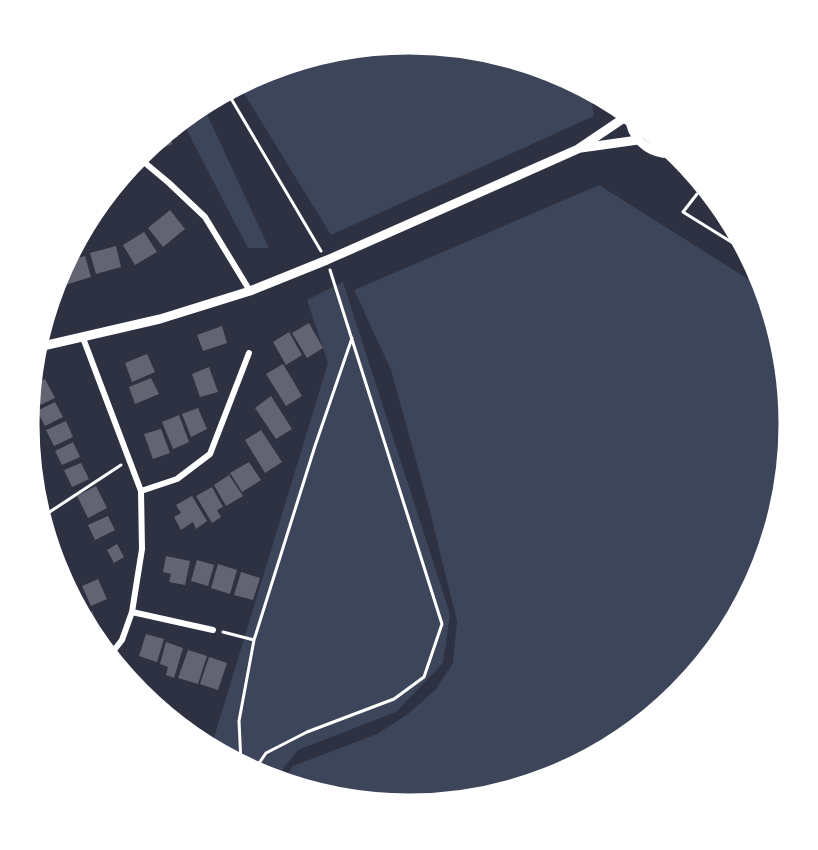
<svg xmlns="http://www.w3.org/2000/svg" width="818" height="850" viewBox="0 0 818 850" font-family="Inter,sans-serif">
  <rect width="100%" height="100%" fill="#2d3142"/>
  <path fill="#3c4559" d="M 409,43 L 556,72 L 591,96 L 594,116 L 331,235 L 240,87 L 263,72 Z
    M 205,110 L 269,248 L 248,248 L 184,125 Z
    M 599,185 L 764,289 L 791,425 L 762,571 L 679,695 L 555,778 L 409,807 L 282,782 L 293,766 L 377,734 L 408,714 L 436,689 L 453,663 L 457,621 L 428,504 L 391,370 L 354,290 Z
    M 343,282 L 450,614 L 443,663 L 396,712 L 298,750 L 274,780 L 262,778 L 212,744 L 328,363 L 307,300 Z"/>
  <path fill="#626471" d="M 175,130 L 178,137 L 171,140 L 172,144 L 163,148 L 159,141 Z
    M 170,210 L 185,229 L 163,247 L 148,228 Z
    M 144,232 L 157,252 L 135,265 L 123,245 Z
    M 116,246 L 121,267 L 96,274 L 90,253 Z
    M 85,256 L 91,277 L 65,285 L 61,272 L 68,261 Z
    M 309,323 L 323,348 L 307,358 L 292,333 Z
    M 222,326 L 227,343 L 203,351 L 197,335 Z
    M 289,332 L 302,355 L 286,365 L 273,342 Z
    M 147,354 L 155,372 L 132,382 L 125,363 Z
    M 283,364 L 302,396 L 286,406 L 266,374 Z
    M 209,367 L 218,392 L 200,397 L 192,374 Z
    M 151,378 L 159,394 L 135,404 L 129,387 Z
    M 45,379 L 55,398 L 36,407 L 32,399 L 35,384 Z
    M 271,396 L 292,429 L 276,439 L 255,408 Z
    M 55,402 L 63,417 L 45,426 L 37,411 Z
    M 198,408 L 207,429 L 191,437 L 182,414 Z
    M 179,415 L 189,442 L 173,449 L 162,422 Z
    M 66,421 L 73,437 L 54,446 L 46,430 Z
    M 161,429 L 170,453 L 153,459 L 144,434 Z
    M 261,430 L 282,462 L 265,473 L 245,440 Z
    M 73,442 L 80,457 L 62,465 L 55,451 Z
    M 249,462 L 261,480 L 242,492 L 230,473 Z
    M 81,463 L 89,479 L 72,487 L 64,470 Z
    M 229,475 L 243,496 L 226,506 L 214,485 Z
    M 96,486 L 107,508 L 88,518 L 77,496 Z
    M 212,487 L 223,507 L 217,510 L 221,517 L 212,523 L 196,496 Z
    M 192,496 L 207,521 L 196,529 L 193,522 L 181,530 L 174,517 L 181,513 L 176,505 Z
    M 108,516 L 115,530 L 95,540 L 88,525 Z
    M 51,539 L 64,558 L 55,565 L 50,540 Z
    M 117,544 L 124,557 L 114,563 L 107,550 Z
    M 166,556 L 190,561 L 185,585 L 169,582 L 171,574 L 163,572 Z
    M 197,560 L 214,565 L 208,586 L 191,581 Z
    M 218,564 L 237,570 L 230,594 L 211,588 Z
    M 241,572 L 260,578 L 253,600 L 234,595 Z
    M 98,579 L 107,599 L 91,606 L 82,586 Z
    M 92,611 L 101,633 L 98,634 L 85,614 Z
    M 146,634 L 164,639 L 157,662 L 139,656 Z
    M 166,642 L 183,648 L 174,678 L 166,675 L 168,667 L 160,664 Z
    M 188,650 L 207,656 L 198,684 L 178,678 Z
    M 209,657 L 227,663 L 218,690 L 200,684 Z
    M 145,692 L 146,700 L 137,693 Z"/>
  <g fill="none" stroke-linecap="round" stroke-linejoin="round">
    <path stroke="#fff" stroke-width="3" d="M 229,95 L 321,251
      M 697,194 L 683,212 L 741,248
      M 45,515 L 121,465
      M 223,632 L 254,640
      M 241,763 L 239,721 L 254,640 L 315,446 L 352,338
      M 253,772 L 266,753 L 307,732 L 394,699 L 424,677 L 442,624 L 330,270"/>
    <path stroke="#fff" stroke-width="6" d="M 138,157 L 169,183 L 205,217 L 250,291
      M 51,304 L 54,306
      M 83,338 L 141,491 L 142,549 L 132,612 L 122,640 L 111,654
      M 141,491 L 177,479 L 210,454 L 249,353
      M 132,612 L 213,630"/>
    <path stroke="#fff" stroke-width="9" d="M 630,122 C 635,144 654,156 676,153
      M 581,148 L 638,140
      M 668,154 L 698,183
      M 43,346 L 160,319 L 250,291 L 327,260 L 578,149 L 624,118"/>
  </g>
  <path d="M0 0H818V850H0ZM38 424a371 371 0 1 1 742 0a371 371 0 1 1-742 0Z" fill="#fff" fill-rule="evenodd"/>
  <path fill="none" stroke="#fff" stroke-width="3" d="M38 424a371 371 0 1 1 742 0a371 371 0 1 1-742 0Z"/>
</svg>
